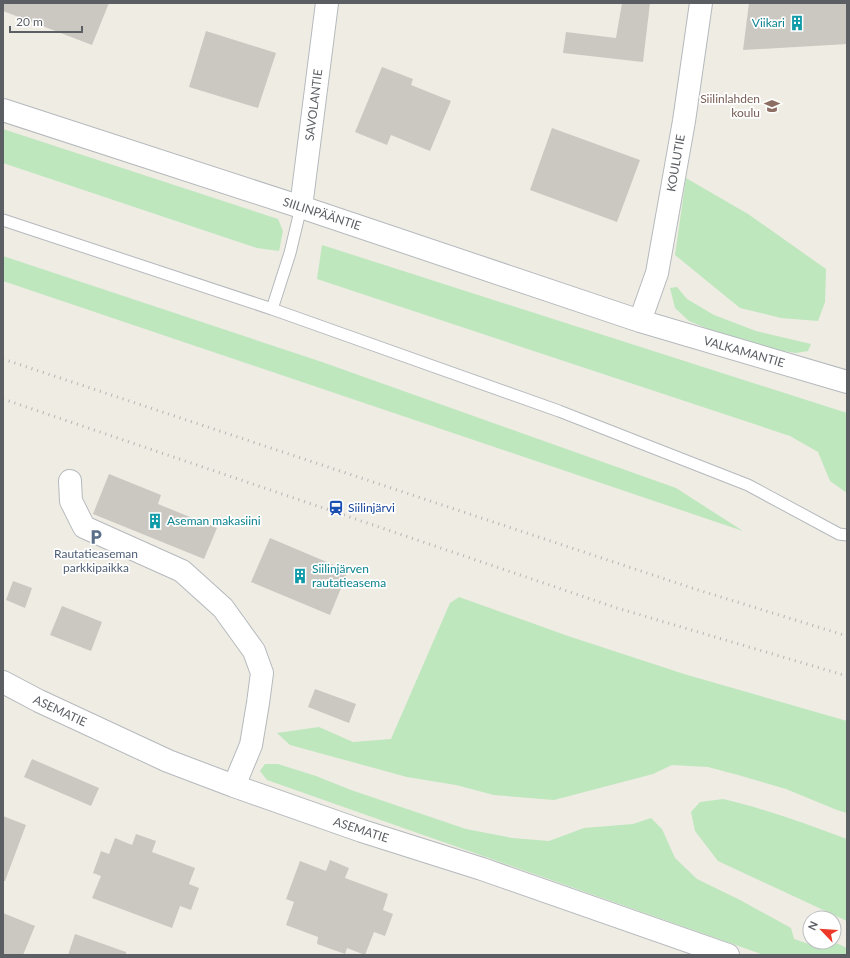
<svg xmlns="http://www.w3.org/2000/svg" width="850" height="958" viewBox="0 0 850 958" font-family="Lato,sans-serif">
  <rect width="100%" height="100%" fill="#eeece3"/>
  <path fill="#bee7be" d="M 3,129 L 278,219 L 283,231 L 279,251 L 257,248 L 3,163 Z
    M 686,178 L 748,214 L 826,269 L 825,302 L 818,321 L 781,318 L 740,308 L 675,255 Z
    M 322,245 L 847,413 L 847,493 L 830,481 L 818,452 L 790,436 L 317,279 Z
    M 3,256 L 322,362 L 676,488 L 743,531 L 3,281 Z
    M 677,287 L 687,299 L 714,315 L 756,331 L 811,344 L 808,351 L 796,353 L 750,346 L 689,321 L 675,308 L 670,288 Z
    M 459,597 L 568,636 L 684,674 L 847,721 L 847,813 L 837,810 L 786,789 L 738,775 L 708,767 L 672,765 L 653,774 L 554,800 L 494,795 L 456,785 L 407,777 L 290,745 L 277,733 L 319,727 L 353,742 L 391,739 L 450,603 Z
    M 265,764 L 278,764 L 316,776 L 351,790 L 466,829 L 512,838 L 549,841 L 584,828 L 633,824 L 651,818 L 662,829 L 675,858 L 697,879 L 740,900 L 791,928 L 794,939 L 809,944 L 812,942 L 834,942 L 847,948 L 847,955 L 764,955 L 267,780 L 260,771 Z
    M 723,799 C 766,809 806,824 847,839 L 847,921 L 718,861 L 695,831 L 691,812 L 700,802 Z"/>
  <path fill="#cbc8c2" d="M 3,3 L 109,3 L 92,45 L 3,11 Z
    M 622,3 L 650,3 L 643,62 L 563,53 L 566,32 L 616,38 Z
    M 749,3 L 847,3 L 847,44 L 743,50 Z
    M 206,31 L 276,53 L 258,108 L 189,87 Z
    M 382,67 L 413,79 L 411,85 L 451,101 L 430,151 L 391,135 L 387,145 L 355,132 Z
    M 552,128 L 640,160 L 617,222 L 530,190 Z
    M 109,474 L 161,495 L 158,504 L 217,528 L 204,559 L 93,514 Z
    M 270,538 L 348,571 L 330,615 L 251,582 Z
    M 13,581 L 32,588 L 25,608 L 6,600 Z
    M 62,606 L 102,622 L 91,651 L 50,635 Z
    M 315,689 L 356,704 L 349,723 L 308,707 Z
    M 32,759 L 99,788 L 91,806 L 24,777 Z
    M 3,816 L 26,825 L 5,881 L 3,881 Z
    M 136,834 L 156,841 L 152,852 L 195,868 L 189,884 L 199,888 L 191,910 L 180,906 L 172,928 L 92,898 L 101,876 L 93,873 L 101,851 L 109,854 L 115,838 L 132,845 Z
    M 330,860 L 349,868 L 345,878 L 388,894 L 383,910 L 393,914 L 385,936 L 374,932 L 365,955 L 347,948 L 345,954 L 317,944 L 318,937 L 286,925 L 294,902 L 286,899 L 300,861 L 326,871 Z
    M 3,913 L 35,926 L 23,955 L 3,955 Z
    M 75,934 L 126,952 L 126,955 L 68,955 Z"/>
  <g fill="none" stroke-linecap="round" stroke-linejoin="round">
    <defs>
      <path id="service" d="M 301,207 L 290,253 L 272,309 L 559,411 L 748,485 L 839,534 L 847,535
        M 3,220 L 272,309"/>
      <path id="minor" d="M 3,110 L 301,207 L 640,321 L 847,382
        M 301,207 L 327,3
        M 640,321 L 657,273 L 684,121 L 701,3
        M 70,481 L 71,501 L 84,527 L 182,571 L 223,608 L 254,651 L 262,673 L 258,703 L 251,745 L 234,786
        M 3,682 L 39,701 L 168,761 L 234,786 L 362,831 L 482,869 L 728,955"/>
    </defs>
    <use href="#service" stroke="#b5b9bd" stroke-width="13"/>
    <use href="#minor" stroke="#b5b9bd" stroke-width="24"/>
    <use href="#service" stroke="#fff" stroke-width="11"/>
    <use href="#minor" stroke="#fff" stroke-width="22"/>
    <path stroke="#b4b5b5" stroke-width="3" stroke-dasharray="1 5" stroke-linecap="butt" d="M 3,359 L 695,589 L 847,636
      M 3,399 L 617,608 L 847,676"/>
  </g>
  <defs>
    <symbol id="building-bare" viewBox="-9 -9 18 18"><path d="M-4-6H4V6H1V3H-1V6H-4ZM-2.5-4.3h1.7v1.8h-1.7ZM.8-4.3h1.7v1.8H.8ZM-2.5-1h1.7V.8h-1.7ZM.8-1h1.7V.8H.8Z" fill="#0f9aa8" stroke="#fff" stroke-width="2.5" paint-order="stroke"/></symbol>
    <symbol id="school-bare" viewBox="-9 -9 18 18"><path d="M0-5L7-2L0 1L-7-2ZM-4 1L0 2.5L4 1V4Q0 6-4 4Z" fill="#8d6e63" stroke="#fff" stroke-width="2.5" paint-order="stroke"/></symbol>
    <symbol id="station-bare" viewBox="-9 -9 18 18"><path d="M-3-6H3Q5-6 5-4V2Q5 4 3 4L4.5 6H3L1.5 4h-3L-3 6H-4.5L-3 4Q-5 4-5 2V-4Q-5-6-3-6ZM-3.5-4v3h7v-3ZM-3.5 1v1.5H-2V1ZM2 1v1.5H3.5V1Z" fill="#1a4fb4" stroke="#fff" stroke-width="2.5" paint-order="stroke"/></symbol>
    <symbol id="parking-bare" viewBox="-9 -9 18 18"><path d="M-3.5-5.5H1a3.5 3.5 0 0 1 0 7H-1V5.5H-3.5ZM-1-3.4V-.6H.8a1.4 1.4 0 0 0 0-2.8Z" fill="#5c6f8a" stroke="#fff" stroke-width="2.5" paint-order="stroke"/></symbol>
  </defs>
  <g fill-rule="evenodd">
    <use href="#building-bare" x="786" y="12" width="22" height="22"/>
    <use href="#school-bare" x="761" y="95" width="22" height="22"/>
    <use href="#station-bare" x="325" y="497" width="22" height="22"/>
    <use href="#building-bare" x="144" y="510" width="22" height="22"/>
    <use href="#parking-bare" x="85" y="526" width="22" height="22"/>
    <use href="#building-bare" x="289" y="565" width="22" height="22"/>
  </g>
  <g text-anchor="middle" stroke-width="3.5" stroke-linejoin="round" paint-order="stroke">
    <g font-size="12" fill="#0d838f" stroke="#fff" text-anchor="start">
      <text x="785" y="27" text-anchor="end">Viikari</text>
      <text x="167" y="525">Aseman makasiini</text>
      <text x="312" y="573">Siilinjärven<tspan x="312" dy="14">rautatieasema</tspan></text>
    </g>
    <g font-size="12" fill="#785e54" stroke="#fff" text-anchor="end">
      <text x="760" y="103">Siilinlahden<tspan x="760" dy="14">koulu</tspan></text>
    </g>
    <g font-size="12" fill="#5b5f64" stroke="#fff">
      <text transform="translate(314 105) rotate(-83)" y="4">SAVOLANTIE</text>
      <text transform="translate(676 163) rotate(-80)" y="4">KOULUTIE</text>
      <text transform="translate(322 214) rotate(18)" y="4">SIILINPÄÄNTIE</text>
      <text transform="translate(744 352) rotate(16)" y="4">VALKAMANTIE</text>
      <text transform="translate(60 711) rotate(25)" y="4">ASEMATIE</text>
      <text transform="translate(361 830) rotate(18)" y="4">ASEMATIE</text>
    </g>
    <g font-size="12" fill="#164399" stroke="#fff" text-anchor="start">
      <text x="348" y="512">Siilinjärvi</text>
    </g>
    <g font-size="12" fill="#4e5e75" stroke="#fff">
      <text x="96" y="558">Rautatieaseman<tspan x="96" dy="14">parkkipaikka</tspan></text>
    </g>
  </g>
  <rect width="850" height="958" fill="none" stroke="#5b5f64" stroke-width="8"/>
  <g transform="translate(822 930) rotate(295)"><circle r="19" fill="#ffffff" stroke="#bdbfc1"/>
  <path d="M0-3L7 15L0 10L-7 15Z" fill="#ed392a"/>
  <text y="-6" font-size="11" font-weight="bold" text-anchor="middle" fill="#5b5f64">N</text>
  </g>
  <path d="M10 26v6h72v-6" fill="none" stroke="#5b5f64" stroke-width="2"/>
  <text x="16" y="26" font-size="12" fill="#5b5f64" stroke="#ffffff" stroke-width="3" paint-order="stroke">20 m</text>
</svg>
